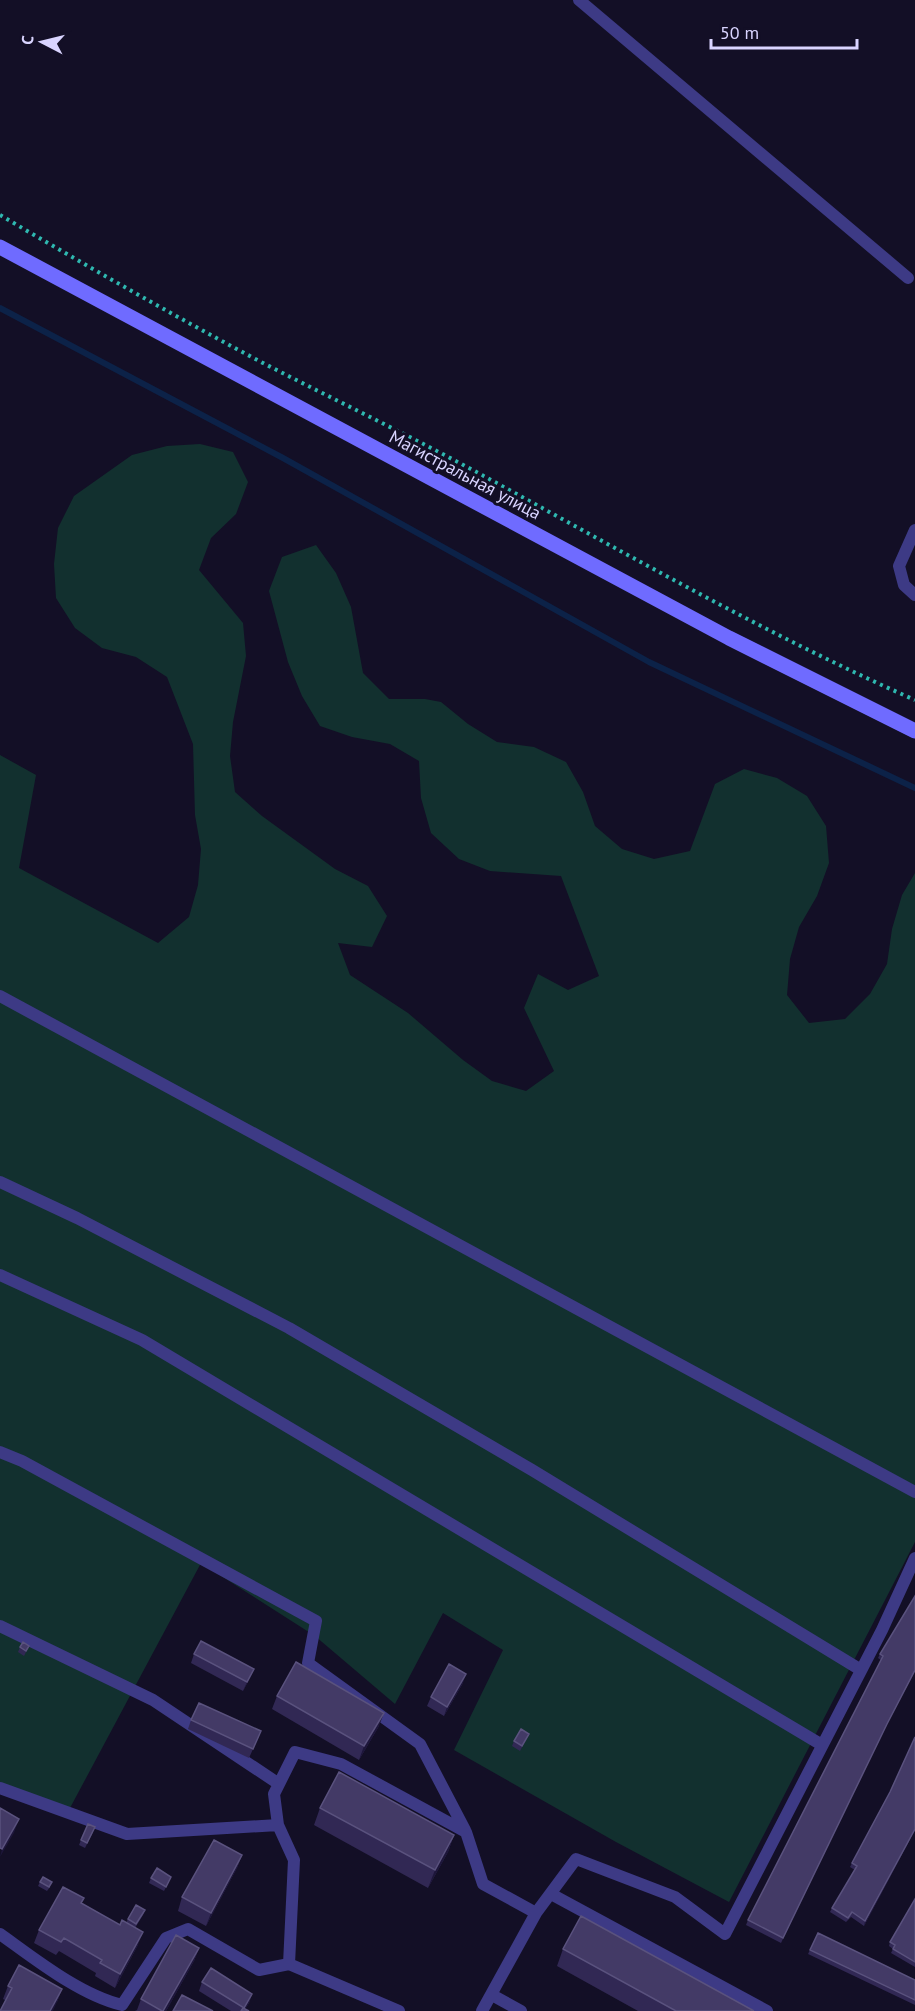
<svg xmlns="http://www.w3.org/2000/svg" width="915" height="2011" viewBox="0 0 915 2011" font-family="'PT Sans',sans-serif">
  <rect width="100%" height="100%" fill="#130f26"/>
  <path fill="#12302f" d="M 200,444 L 233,452 L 248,482 L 236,514 L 211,538 L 199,570 L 243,623 L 246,656 L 233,722 L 230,756 L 235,792 L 262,816 L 335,869 L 368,886 L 387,916 L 372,947 L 338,943 L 350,975 L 408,1013 L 463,1060 L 492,1081 L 526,1091 L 554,1071 L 524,1008 L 538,974 L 568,990 L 599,976 L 561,876 L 490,871 L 459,859 L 431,833 L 421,798 L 419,761 L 390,744 L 352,737 L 320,726 L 302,696 L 288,662 L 269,591 L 282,557 L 316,545 L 336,573 L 351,607 L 363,673 L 389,699 L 425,699 L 441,702 L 468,724 L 497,742 L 534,747 L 566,762 L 583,792 L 595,826 L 622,849 L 654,859 L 690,851 L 715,784 L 744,769 L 777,778 L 807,796 L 826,826 L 829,863 L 817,896 L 799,927 L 790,959 L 787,995 L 809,1023 L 845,1019 L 870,994 L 887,964 L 892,929 L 902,895 L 915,873 L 915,1542 L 729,1902 L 616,1842 L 454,1750 L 503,1650 L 443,1613 L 395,1704 L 315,1636 L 201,1563 L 70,1808 L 0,1786 L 0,755 L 36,775 L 19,868 L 158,943 L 189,917 L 198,885 L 201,849 L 195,815 L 193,744 L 167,677 L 136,657 L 102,648 L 75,628 L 56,598 L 54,564 L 58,528 L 74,496 L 132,455 L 167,446 Z"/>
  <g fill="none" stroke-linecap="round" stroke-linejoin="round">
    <path stroke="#0c2248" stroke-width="6" d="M 0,308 L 283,458 L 649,662 L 915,788"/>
    <path stroke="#2fb8b0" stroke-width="4" stroke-dasharray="3 4.5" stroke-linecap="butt" d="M 0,215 C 87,266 174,316 263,363 C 331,398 400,431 467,467 C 615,547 761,632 915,700"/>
    <path stroke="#3d3a85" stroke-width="12" d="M 579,0 L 908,278
      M 915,530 L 899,566 L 904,585 L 915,595
      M 0,996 L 915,1492
      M 0,1182 L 77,1218 L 289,1328 L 532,1470 L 861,1670
      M 0,1275 L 142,1340 L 822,1745
      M 0,1452 L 22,1461 L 316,1621 L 308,1663 L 420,1744 L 465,1830
      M 0,1626 L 153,1700 L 279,1784
      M 0,1788 L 127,1834 L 278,1825
      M 551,1894 L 767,2011
      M 0,1934 C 35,1959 80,1995 122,2005 L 166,1938 L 188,1929 L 259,1970 L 289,1964
      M 492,1995 L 521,2011
      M 399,2011 L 289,1964 L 294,1860 L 278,1825 L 274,1794 L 295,1752 L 341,1764 L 466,1832 L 483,1884 L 536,1913
      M 482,2011 L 536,1913 L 576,1859 L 675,1897 L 725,1934 L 882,1630 L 915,1558"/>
    <path stroke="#6f6bff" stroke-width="15" d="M 0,247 L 729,638 L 915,731"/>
  </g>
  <path fill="#312854" d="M 915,1596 L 915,1671 L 885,1728 L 781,1943 L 746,1925 L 748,1920 L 881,1660 L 878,1658 L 880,1654 Z
    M 20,1647 L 27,1650 L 24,1656 L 18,1652 Z
    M 194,1654 L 254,1669 L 250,1678 L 243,1691 L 191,1663 Z
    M 463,1683 L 444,1716 L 427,1706 L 431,1697 Z
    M 277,1696 L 379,1726 L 359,1760 L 272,1709 Z
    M 191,1720 L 261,1731 L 249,1758 L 188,1729 Z
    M 915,1737 L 915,1830 L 864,1926 L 851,1917 L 846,1922 L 830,1912 L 832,1908 L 855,1870 L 850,1867 L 852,1863 L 890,1792 Z
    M 527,1738 L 520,1751 L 512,1746 L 514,1741 Z
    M 320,1808 L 454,1835 L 448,1852 L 428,1888 L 314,1825 Z
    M 93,1832 L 85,1848 L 79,1845 L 81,1840 Z
    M 242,1855 L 237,1868 L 206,1926 L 178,1911 L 182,1897 Z
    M 171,1877 L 164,1891 L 149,1883 L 151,1878 Z
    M 40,1882 L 50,1887 L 47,1891 L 38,1886 Z
    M 915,1899 L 915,1967 L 891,1953 L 893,1949 L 889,1946 L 890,1942 Z
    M 82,1903 L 120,1925 L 126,1923 L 128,1919 L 145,1910 L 143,1915 L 135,1928 L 138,1945 L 115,1988 L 95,1976 L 96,1973 L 59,1951 L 56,1955 L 34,1943 L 39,1930 Z
    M 199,1948 L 194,1961 L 166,2011 L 135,2011 L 137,2010 L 141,1999 Z
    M 563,1949 L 754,2011 L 638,2011 L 557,1966 Z
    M 810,1950 L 915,1980 L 915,2005 L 808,1954 Z
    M 202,1982 L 252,1994 L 249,2003 L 245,2009 L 249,2011 L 231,2011 L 199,1991 Z
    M 8,1986 L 62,1989 L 57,2002 L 5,2000 L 3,1999 Z"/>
  <path fill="#1d163a" d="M 254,1669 L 250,1678 L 243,1691 L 247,1682 Z
    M 466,1674 L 463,1683 L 444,1716 L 447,1707 Z
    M 384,1713 L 379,1726 L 359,1760 L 364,1746 Z
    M 19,1819 L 14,1833 L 0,1857 L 2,1849 Z
    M 915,1829 L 915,1830 L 864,1926 L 865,1921 Z
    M 454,1835 L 448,1852 L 428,1888 L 435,1870 Z
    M 242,1855 L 237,1868 L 206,1926 L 211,1913 Z
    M 143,1932 L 138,1945 L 115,1988 L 120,1974 Z
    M 199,1948 L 194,1961 L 166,2011 L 163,2011 Z
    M 62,1989 L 57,2002 L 53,2011 L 50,2011 Z
    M 252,1994 L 249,2003 L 244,2011 L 244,2008 Z"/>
  <path fill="#433a66" stroke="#5a527e" stroke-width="1.5" d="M 915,1596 L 915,1670 L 887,1724 L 783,1938 L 748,1920 L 883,1656 L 880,1654 Z
    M 201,1641 L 254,1669 L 247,1682 L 194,1654 Z
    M 23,1642 L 29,1646 L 26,1651 L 20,1647 Z
    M 296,1662 L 384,1713 L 364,1746 L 277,1696 Z
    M 449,1664 L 466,1674 L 447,1707 L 431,1697 Z
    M 199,1703 L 261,1731 L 253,1749 L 191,1720 Z
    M 521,1729 L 529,1734 L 522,1746 L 514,1741 Z
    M 915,1737 L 915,1829 L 865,1921 L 852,1912 L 848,1918 L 832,1908 L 857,1866 L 852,1863 L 890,1792 Z
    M 339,1772 L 454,1835 L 435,1870 L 320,1808 Z
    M 0,1808 L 19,1819 L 2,1849 L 0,1848 Z
    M 88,1824 L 95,1827 L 87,1843 L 81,1840 Z
    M 214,1840 L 242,1855 L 211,1913 L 182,1897 Z
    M 157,1868 L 171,1877 L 166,1887 L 151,1878 Z
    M 43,1877 L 52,1882 L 49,1887 L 40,1882 Z
    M 63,1887 L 84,1898 L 81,1903 L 120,1925 L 122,1920 L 143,1932 L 120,1974 L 100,1963 L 102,1960 L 64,1938 L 61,1942 L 39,1930 Z
    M 915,1899 L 915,1962 L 893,1949 L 895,1945 L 890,1942 Z
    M 136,1905 L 145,1910 L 136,1924 L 128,1919 Z
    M 581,1916 L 754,2011 L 676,2011 L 563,1949 Z
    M 818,1933 L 915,1980 L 915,2000 L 810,1950 Z
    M 176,1935 L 199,1948 L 163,2011 L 162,2011 L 141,1999 Z
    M 19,1965 L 62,1989 L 50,2011 L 0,2011 L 12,1988 L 8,1986 Z
    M 211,1968 L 252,1994 L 244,2008 L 202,1982 Z
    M 182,1995 L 213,2011 L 173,2011 Z
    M 243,2008 L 249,2011 L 241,2011 Z"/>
  <g text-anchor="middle" stroke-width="6" stroke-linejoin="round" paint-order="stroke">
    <g font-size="18" fill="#d9d4ff" stroke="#130f26">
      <text transform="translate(465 475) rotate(28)" y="6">Магистральная улица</text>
    </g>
  </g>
  <g transform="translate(42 42) rotate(277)" stroke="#130f26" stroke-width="4.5" paint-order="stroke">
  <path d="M0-4.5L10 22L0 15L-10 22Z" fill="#d9d4ff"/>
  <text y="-9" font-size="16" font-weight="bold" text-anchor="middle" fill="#d9d4ff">С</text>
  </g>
  <path d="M711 39v9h146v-9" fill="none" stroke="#d9d4ff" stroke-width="3"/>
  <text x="720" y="39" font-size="18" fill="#d9d4ff" stroke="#130f26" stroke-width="4.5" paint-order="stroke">50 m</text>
</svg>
